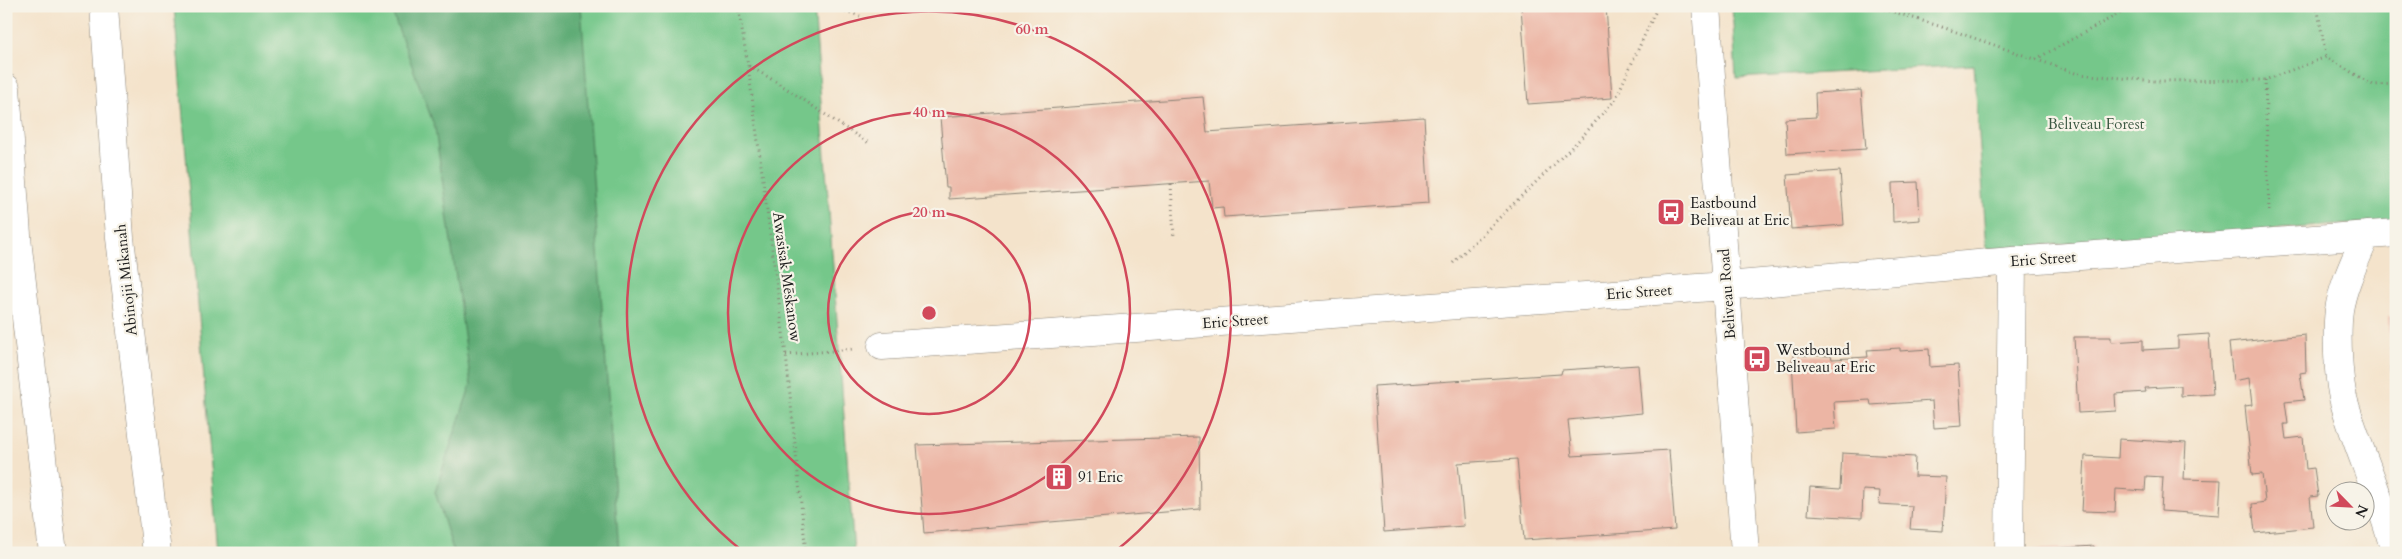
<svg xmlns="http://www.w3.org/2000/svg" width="2402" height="559" viewBox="0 0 2402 559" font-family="Cardo,serif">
  <rect width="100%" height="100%" fill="#f7f3e8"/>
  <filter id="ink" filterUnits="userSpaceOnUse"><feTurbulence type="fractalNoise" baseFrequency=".02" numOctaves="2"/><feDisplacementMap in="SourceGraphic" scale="10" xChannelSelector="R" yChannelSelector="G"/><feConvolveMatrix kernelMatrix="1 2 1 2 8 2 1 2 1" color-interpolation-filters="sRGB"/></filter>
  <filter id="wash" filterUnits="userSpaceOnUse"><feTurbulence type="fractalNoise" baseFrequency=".0096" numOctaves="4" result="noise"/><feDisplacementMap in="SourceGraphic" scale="20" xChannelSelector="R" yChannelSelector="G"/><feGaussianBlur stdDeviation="1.12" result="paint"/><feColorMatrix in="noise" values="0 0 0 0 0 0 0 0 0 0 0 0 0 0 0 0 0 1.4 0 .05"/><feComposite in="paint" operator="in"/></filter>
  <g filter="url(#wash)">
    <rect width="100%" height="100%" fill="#f4e3cb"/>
    <path fill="#74c78a" stroke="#487253" d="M 174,6 L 814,6 L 854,553 L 218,553 Z
      M 1732,6 L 2396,6 L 2396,221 L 1987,249 L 1974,65 L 1736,78 Z"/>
    <path fill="#5fac76" stroke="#3e6449" d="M 390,6 L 581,6 L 619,553 L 454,553 L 435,492 L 471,384 L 435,128 Z"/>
    <g id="blocks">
      <path fill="#ecb5a4" d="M 1521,6 L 1606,6 L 1612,98 L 1528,104 Z
        M 1861,90 L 1866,149 L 1787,154 L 1785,119 L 1816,117 L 1815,93 Z
        M 1203,97 L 1207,132 L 1424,117 L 1429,203 L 1224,217 L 1223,207 L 1212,208 L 1209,181 L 949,199 L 949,187 L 946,187 L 940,117 Z
        M 1840,171 L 1844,225 L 1791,229 L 1787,175 Z
        M 1918,182 L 1920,220 L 1893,222 L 1892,183 Z
        M 2389,316 L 2396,316 L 2396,386 L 2392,387 Z
        M 2209,334 L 2213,394 L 2181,396 L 2181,386 L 2145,388 L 2146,392 L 2115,394 L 2116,411 L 2078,413 L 2074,337 L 2111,337 L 2111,342 L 2143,340 L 2143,350 L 2178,348 L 2178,336 Z
        M 2305,335 L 2306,372 L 2300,373 L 2304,400 L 2285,402 L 2288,424 L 2284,424 L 2286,439 L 2303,437 L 2306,469 L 2314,468 L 2318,496 L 2310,497 L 2313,527 L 2255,533 L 2252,504 L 2265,502 L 2262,474 L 2252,475 L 2245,406 L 2252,405 L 2249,378 L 2233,381 L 2229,343 Z
        M 1900,348 L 1900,351 L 1929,349 L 1930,367 L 1958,365 L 1962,426 L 1934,428 L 1932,401 L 1871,405 L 1870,400 L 1834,402 L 1836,429 L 1796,432 L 1792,359 L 1794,359 L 1794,355 L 1831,356 L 1832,359 L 1868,357 L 1867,350 Z
        M 1638,365 L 1642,413 L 1568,420 L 1572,456 L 1669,450 L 1675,530 L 1524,540 L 1517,459 L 1458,463 L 1464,526 L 1384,532 L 1374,386 L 1561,374 L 1562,370 Z
        M 1199,437 L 1200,509 L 924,533 L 917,445 Z
        M 2119,439 L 2186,443 L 2184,479 L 2221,480 L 2219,515 L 2161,511 L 2163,477 L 2146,476 L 2145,491 L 2116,489 L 2115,512 L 2082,511 L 2085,456 L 2118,458 Z
        M 1842,453 L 1915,457 L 1914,476 L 1946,477 L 1943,531 L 1910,529 L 1912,506 L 1879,504 L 1880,491 L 1863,490 L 1862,518 L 1808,515 L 1810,487 L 1840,489 Z
        M 2094,546 L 2094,553 L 2033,553 L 2033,550 Z"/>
    </g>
  </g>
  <g filter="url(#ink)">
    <use href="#blocks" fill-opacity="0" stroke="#888074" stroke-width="1"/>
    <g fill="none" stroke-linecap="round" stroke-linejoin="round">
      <defs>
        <path id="minor" d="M 1706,6 L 1745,553
          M 2366,235 C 2356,259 2343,285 2339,310 C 2336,334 2338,383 2345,405 C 2360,455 2383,502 2395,553
          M 882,346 L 1726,286 L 2012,261 L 2396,233
          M 2009,553 L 2012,261"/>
        <path id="major" d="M 104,6 L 120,238 L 157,553
          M 6,88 L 18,248 L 53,553"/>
      </defs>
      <use href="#minor" stroke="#888074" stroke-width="29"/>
      <use href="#major" stroke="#888074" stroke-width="29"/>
      <path stroke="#888074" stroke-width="3" stroke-dasharray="1 4" stroke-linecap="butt" d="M 738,6 L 748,66 L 786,355 L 806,553
        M 831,6 L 860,16
        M 1875,6 L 1945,28 L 2078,74 L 2155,81 L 2265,80 L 2326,57 L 2373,85 L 2396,84
        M 2314,6 L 2318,11 L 2326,57
        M 2036,59 L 2133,6
        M 749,66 C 791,89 828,118 869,143
        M 2265,80 L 2269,211
        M 1171,184 L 1174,237
        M 1453,263 L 1579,140 L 1615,100 L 1658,6
        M 786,355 L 853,349"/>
      <use href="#minor" stroke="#fff" stroke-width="28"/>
      <use href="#major" stroke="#fff" stroke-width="28"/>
    </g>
  </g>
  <g fill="none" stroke="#d1495b" stroke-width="2.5">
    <circle cx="929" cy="313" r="101"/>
    <circle cx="929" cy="313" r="201"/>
    <path d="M745 553A302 302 0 1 1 1113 553"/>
  </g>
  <defs>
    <symbol id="bus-square" viewBox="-11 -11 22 22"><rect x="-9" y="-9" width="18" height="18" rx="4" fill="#d1495b" stroke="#f7f3e8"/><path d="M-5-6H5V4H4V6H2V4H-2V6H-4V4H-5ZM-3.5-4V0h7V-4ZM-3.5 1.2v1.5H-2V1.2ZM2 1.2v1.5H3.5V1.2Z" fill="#fff"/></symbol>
    <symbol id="building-square" viewBox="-11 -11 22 22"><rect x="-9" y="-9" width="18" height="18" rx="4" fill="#d1495b" stroke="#f7f3e8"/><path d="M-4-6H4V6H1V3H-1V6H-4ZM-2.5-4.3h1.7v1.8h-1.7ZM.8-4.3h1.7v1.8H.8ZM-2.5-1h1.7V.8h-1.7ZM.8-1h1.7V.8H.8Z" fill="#fff"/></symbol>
  </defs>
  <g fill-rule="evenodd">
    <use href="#bus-square" x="1655" y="196" width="32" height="32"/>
    <use href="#bus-square" x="1741" y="343" width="32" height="32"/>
    <use href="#building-square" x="1043" y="461" width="32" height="32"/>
  </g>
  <g text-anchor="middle" stroke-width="4.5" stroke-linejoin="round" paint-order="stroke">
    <g font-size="15" fill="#3b5842" stroke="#f7f3e8">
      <text x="2096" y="129">Beliveau Forest</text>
    </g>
    <g font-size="15" fill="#1c1c1c" stroke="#f7f3e8" text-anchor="start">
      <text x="1690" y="208">Eastbound<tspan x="1690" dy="17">Beliveau at Eric</tspan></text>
      <text x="1776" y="355">Westbound<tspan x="1776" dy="17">Beliveau at Eric</tspan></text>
      <text x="1078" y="482">91 Eric</text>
    </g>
    <g font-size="15" fill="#1c1c1c" stroke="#f7f3e8">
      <text transform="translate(2043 259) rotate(-4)" y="5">Eric Street</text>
      <text transform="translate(787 277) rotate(82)" y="5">Awasisak Mēskanow</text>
      <text transform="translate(126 280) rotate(-96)" y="5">Abinojii Mikanah</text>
      <text transform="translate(1639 292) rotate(-4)" y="5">Eric Street</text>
      <text transform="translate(1727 294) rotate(-94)" y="5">Beliveau Road</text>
      <text transform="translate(1235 321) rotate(-4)" y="5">Eric Street</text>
    </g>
  </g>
  <circle cx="929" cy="313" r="8" fill="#d1495b" stroke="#f7f3e8" stroke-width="2.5"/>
  <g font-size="15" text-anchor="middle" font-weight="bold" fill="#d1495b" stroke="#f7f3e8" stroke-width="4.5" stroke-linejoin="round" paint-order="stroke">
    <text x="1032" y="34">60 m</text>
    <text x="929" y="117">40 m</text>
    <text x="929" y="217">20 m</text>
  </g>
  <rect width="2402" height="559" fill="none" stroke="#f7f3e8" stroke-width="25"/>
  <g transform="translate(2350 506) rotate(114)"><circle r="24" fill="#f7f3e8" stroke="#9f9d96"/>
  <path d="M0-4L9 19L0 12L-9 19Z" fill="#d1495b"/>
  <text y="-8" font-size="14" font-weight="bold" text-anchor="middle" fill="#1c1c1c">N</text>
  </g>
</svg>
